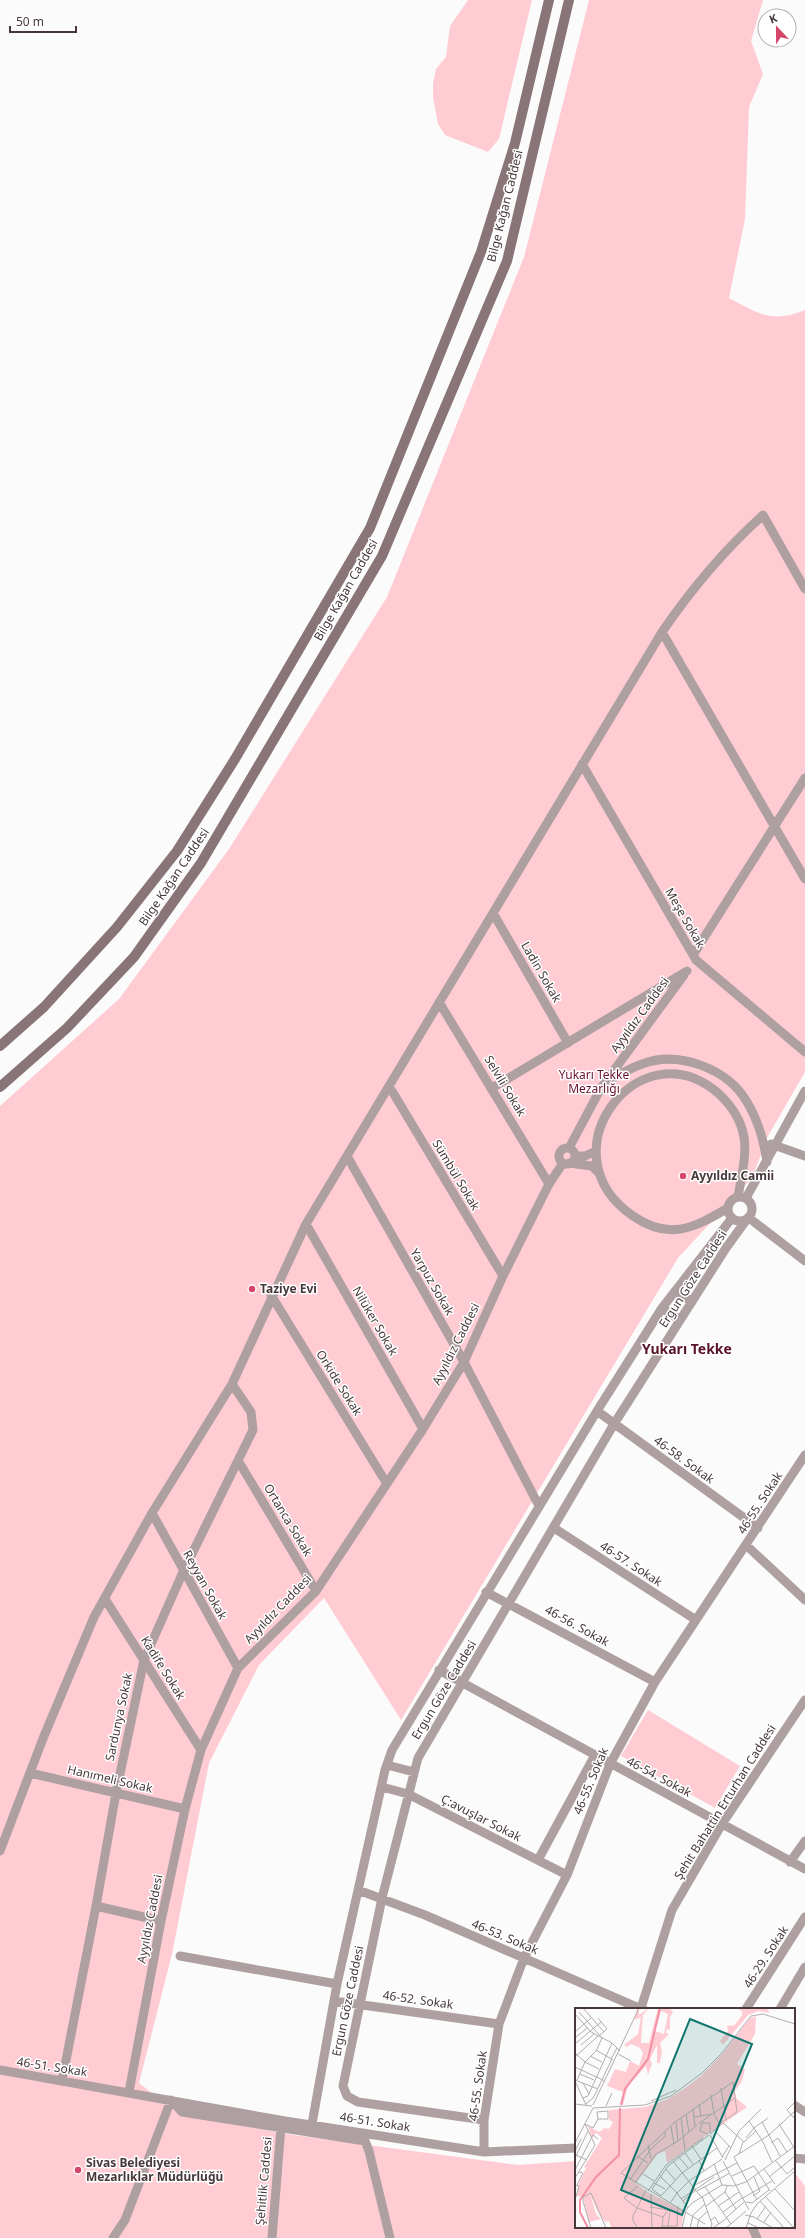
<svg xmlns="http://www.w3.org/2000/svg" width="805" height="2238" viewBox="0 0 805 2238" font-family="'Noto Sans',sans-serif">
  <rect width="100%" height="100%" fill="#fbfbfb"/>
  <path fill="#ffccd3" d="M 468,0 L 532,0 L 499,139 L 488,152 L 445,135 L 438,124 L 433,97 L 433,83 L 436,69 L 446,57 L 450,26 Z
    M 589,0 L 763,0 L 751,41 L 763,74 L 749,107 L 745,219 L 729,298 C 758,313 771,324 805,310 L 805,1072 L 768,1136 L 752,1178 L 678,1258 L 401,1720 L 324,1598 L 259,1665 L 209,1763 L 172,1954 L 139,2083 L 179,2114 L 293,2135 L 518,2165 L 576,2161 L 576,2227 L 794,2227 L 794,2172 L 805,2186 L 805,2238 L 0,2238 L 0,1106 L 119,999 L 229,849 L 387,597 L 524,257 Z
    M 648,1710 L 740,1766 L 715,1808 L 621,1756 Z"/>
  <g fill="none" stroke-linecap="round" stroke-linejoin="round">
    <path stroke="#ae9fa1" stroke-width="9" d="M 662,632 L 805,879
      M 582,764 L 696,960 L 805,1052
      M 493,913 L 568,1043
      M 693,955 L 805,778
      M 439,1002 L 549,1184
      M 610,1080 C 620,1074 631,1068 642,1064 C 679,1050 728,1069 747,1102 C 758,1120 764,1142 767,1162
      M 389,1086 L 503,1276
      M 492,1088 L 687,971
      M 771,1144 L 805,1156
      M 569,1148 L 601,1088 L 684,975
      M559 1156a8 8 0 1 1 16 0a8 8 0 1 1-16 0Z
      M 347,1156 L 464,1362 L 539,1506
      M 575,1156 L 585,1156 L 596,1151
      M 569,1163 L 592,1166 L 599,1173
      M728 1209a12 12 0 1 1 24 0a12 12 0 1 1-24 0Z
      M 746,1198 L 805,1091
      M 728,1208 C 694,1228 669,1241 633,1216 C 542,1154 639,1025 718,1093 C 730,1104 741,1120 744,1137 C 747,1156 741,1178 738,1197
      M 749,1218 L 805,1261
      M 306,1224 L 423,1429
      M 676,1291 L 692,1302
      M 271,1295 L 387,1484
      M 662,1308 L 680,1320
      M 597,1411 L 758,1528
      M 239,1462 L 316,1591
      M 152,1513 L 238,1668
      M 554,1528 L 696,1620
      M 746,1545 L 805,1600
      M 486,1592 L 655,1682
      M 105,1599 L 201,1750
      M 439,1670 L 805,1869
      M 387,1765 L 414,1772
      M 30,1773 L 185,1809
      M 382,1787 L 408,1794 L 567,1875
      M 0,1851 L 44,1736 L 94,1617 L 152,1513 L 232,1384 L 306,1224 L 662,632 C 692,588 723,551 763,515 L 805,589
      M 538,1860 L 595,1755
      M 790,1862 L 805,1841
      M 358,1890 L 425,1915 L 641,2009
      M 96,1906 L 161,1921
      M 180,1956 L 337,1984
      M 334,2001 L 499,2024
      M 643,2009 L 641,2008 L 672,1910 L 722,1824 L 805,1700
      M 746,2009 L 805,1917
      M 780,2009 L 805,1967
      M 0,2070 L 285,2121 L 484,2152 L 576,2148
      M 62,2081 L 96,1906 L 116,1793 L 144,1660 L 183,1572 L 253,1430 L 251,1412 L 232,1384
      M 129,2092 L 161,1921 L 185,1809 L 201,1750 L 238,1668 L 316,1591 L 423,1429 L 464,1362 L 503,1276 L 549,1184 L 563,1163
      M 171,2100 L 182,2112 L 365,2141 L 369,2151 L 390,2238
      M 794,2105 L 805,2112
      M 484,2120 L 358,2102 L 347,2096 L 343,2086 L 382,1898 L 418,1758 L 614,1424 L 726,1248 L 747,1219
      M 312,2124 L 337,1984 L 385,1770 L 392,1750 L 597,1411 L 662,1308 L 732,1218
      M 484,2152 L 484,2120 L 499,2024 L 524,1958 L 567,1875 L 610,1764 L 655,1682 L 805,1455
      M 794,2158 L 805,2159
      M 752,2227 L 757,2238
      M 113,2238 L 125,2220 L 171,2100
      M 272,2238 L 281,2127"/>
    <path stroke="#897477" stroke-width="10" d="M 0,1046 L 44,1007 L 117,927 L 177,851 L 235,759 L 370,528 L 481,252 L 515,143 L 549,0
      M 0,1087 L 67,1028 L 134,957 L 201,863 L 382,556 L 507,261 L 569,0"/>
  </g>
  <g fill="#d4456a" stroke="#fff" stroke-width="1.5">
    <circle cx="683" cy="1176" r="4"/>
    <circle cx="252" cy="1289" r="4"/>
    <circle cx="78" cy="2170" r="4"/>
  </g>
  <g text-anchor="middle" stroke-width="3" stroke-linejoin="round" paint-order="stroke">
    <g font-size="12" fill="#46383a" stroke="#fff">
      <text transform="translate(505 206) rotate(-76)" y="4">Bilge Kağan Caddesi</text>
      <text transform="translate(346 590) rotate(-60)" y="4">Bilge Kağan Caddesi</text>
      <text transform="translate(174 877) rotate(-56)" y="4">Bilge Kağan Caddesi</text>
      <text transform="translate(685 918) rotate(60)" y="4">Meşe Sokak</text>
      <text transform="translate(541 972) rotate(60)" y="4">Ladin Sokak</text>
      <text transform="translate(640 1015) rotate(-54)" y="4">Ayyıldız Caddesi</text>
      <text transform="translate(505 1086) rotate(59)" y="4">Selvili Sokak</text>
      <text transform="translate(456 1175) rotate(59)" y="4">Sümbül Sokak</text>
      <text transform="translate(693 1279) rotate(-57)" y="4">Ergun Göze Caddesi</text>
      <text transform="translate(432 1282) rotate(60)" y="4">Yarpuz Sokak</text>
      <text transform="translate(375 1321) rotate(60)" y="4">Nilüker Sokak</text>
      <text transform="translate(456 1344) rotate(-63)" y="4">Ayyıldız Caddesi</text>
      <text transform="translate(339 1383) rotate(58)" y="4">Orkide Sokak</text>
      <text transform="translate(684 1460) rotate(36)" y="4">46-58. Sokak</text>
      <text transform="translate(760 1503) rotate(-57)" y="4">46-55. Sokak</text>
      <text transform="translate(288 1520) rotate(59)" y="4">Ortanca Sokak</text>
      <text transform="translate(631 1564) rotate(33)" y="4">46-57. Sokak</text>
      <text transform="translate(205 1585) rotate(61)" y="4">Reyyan Sokak</text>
      <text transform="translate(278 1609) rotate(-46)" y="4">Ayyıldız Caddesi</text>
      <text transform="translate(577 1626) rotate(29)" y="4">46-56. Sokak</text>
      <text transform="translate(163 1668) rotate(58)" y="4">Kadife Sokak</text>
      <text transform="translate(444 1690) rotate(-59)" y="4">Ergun Göze Caddesi</text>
      <text transform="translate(119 1717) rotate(-78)" y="4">Sardunya Sokak</text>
      <text transform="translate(659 1777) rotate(28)" y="4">46-54. Sokak</text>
      <text transform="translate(110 1779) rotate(13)" y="4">Hanımeli Sokak</text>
      <text transform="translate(591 1781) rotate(-67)" y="4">46-55. Sokak</text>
      <text transform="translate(725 1802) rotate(-58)" y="4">Şehit Bahattin Erturhan Caddesi</text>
      <text transform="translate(481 1818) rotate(27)" y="4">Ç:avuşlar Sokak</text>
      <text transform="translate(150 1919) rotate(-79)" y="4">Ayyıldız Caddesi</text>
      <text transform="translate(505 1937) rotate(23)" y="4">46-53. Sokak</text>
      <text transform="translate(766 1957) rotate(-57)" y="4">46-29. Sokak</text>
      <text transform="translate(418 2000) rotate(8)" y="4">46-52. Sokak</text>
      <text transform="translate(348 2001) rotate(-78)" y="4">Ergun Göze Caddesi</text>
      <text transform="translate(52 2067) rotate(9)" y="4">46-51. Sokak</text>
      <text transform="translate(478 2086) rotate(-82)" y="4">46-55. Sokak</text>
      <text transform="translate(375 2122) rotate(9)" y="4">46-51. Sokak</text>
      <text transform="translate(264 2181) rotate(-85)" y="4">Şehitlik Caddesi</text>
    </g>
    <g font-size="12" fill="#68112c" stroke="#fff">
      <text x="594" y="1079">Yukarı Tekke<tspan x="594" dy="14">Mezarlığı</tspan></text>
    </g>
    <g font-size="12" font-weight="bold" fill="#46383a" stroke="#fff" text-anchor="start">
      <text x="691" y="1180">Ayyıldız Camii</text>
      <text x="260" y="1293">Taziye Evi</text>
      <text x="86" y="2167">Sivas Belediyesi<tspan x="86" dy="14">Mezarlıklar Müdürlüğü</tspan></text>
    </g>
    <g font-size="14" font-weight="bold" fill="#581326" stroke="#fff">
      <text x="687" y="1354">Yukarı Tekke</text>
    </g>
  </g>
  <g transform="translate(575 2008)">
    <rect width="220" height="220" fill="#fbfbfb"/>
    <path d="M 62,0 L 64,0 L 64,7 L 74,0 L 68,7 L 66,35 L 74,35 L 83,0 L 94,0 L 98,4 L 95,9 L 95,22 L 92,21 L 91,25 L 94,26 L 85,35 L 87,43 L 85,55 L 82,55 L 82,37 L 75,51 L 77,56 L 73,67 L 71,58 L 53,78 L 48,97 L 45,96 L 48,84 L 32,78 L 40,61 L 51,64 L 55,53 L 64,58 L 68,45 L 65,40 L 56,36 L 52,39 L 49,37 L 63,26 L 66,9 L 60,12 ZM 86,3 L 93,6 L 89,26 L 80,23 ZM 161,0 L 191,0 L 195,5 L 184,3 L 173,7 L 148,37 L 145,33 L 153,23 L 152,18 L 160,17 L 167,7 L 167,3 ZM 181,8 L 180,26 L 162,56 L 170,61 L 167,73 L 160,83 L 161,90 L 172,99 L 92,155 L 90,143 L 83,146 L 61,175 L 71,183 L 109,203 L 106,220 L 36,220 L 34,213 L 30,214 L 22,202 L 15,186 L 21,206 L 26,211 L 14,214 L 8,189 L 2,188 L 3,177 L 11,160 L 9,159 L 27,130 L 21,125 L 17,130 L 13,118 L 24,124 L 30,120 L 34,121 L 38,114 L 34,112 L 34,102 L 70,99 L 93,91 L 106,83 L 126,68 L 147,46 L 175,10 Z" fill="#ffccd3" fill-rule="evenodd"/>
    <path fill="none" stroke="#f391a3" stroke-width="2" d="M 46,97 L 50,81 L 73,51 L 85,0M 13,220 L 5,204 L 5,192 L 21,169 L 44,147 L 45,100"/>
    <path fill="none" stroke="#b3adae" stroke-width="1" d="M 8,0 L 29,24M 0,6 L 16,24 L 37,35 L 45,43M 23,10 L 32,21 L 25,27M 0,24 L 16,10M 0,30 L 12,20M 0,36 L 26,14M 6,37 L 19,26M 21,42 L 38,52M 0,45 L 10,54 L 24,61M 43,46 L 56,53M 15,48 L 27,54M 0,49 L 23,28M 36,51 L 42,40M 0,59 L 30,73M 5,66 L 19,72M 0,72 L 23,81M 2,72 L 10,54 L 21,43 L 27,30 L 4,4M 0,73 L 11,97M 8,75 L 14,86M 23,80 L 37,51M 146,80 L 151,112M 136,87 L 139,106 L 145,117M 8,90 L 13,88 L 37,35M 76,93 L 101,82M 220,94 L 212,102 L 220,111M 0,96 L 17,98M 11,96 L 18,90 L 23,81M 124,96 L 126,108M 18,97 L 64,0M 31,98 L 37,85M 18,100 L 70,97 L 96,88 L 127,65 L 146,46 L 176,8 L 188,6 L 220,16M 118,101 L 120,118M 139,105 L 160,90M 111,106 L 114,124M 119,109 L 138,106M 106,110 L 110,142M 174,113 L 187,132 L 197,154M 101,114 L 103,133M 187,114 L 205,148M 10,116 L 18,120 L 23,111 L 22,104 L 33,103 L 33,111 L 23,111M 123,116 L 136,107M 204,116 L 220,141M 96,119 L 99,136M 139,122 L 156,140M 133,126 L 125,123 L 127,115 L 135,115 L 135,125M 135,126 L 148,115 L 169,134 L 181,123M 135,127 L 148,150M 171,130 L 179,120 L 193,110M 0,135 L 18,100M 196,135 L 203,130 L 212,144M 73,137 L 76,151M 117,138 L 126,151M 0,143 L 6,131M 110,145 L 118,156M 164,146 L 168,134M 1,147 L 12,152M 62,148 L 73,155M 103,148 L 113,160M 147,149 L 154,138M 0,150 L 13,123M 124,152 L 129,163M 150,152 L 164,123 L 186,101M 200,152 L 212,166 L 220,159M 98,153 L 126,189M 148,153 L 174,202M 139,156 L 147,177M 91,161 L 100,172M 189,161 L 200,176M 0,162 L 18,127 L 23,131M 68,166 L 79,173M 84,167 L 102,185 L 96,194M 157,168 L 179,158 L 195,183M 194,169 L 220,148M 0,170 L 20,137 L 10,116M 55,172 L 75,142 L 90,128 L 90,124M 60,175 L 81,146 L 103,133 L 122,117M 79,175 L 90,181M 0,177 L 4,178 L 0,192M 2,177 L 8,165 L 4,164M 118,178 L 162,155M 130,179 L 156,216M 200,181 L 220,203M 73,183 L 91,157 L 128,130M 122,183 L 155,165M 150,184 L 161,201M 76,186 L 77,220M 86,188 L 77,181 L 93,158 L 134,127M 86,188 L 107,165 L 142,140M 127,188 L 137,216 L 136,220M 178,188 L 185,183 L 179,169M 191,189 L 218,219M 168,190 L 197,173M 106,191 L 139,169M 182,192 L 159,149 L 194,127 L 220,103M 108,193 L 121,182M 185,193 L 209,220M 171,194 L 177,195 L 194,182M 131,198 L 150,184 L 152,178M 143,198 L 164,184M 75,199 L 93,202 L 88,209 L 87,220M 62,200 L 49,190 L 63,178M 62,200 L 88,209M 113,200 L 102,185 L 114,173 L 147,151M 93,202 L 95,203 L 93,219M 148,204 L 167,190M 170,207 L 179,209 L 198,220M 152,209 L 169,194M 182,211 L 191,198M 136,212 L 140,209 L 144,216M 189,214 L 196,204M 173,215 L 184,220M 130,216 L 46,165 L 100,114 L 158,74 L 162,104 L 144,116M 87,218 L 102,218 L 103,198M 16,220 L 8,193 L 8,189 L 16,185 L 31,220M 63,220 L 58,213 L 58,208 L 71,182M 107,220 L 111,202 L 117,195 L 147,177 L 159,178 L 171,174 L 220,138M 115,220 L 118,207 L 130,196M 122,220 L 124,211 L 133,203M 138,220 L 152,210M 151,220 L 171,203M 171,220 L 176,205 L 182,196 L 220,163"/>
    <path fill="#0f766e" fill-opacity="0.15" stroke="#0f766e" stroke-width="2" d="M 115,11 L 177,36 L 107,207 L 46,182 Z"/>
    <rect width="220" height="220" fill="none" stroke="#46383a" stroke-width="2"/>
  </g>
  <g transform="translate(777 28) rotate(338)"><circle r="19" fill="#ffffff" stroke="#b5afb0"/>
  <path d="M0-3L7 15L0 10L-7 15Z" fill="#d4456a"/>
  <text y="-6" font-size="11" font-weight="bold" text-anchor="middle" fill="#46383a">K</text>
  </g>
  <path d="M10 26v6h66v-6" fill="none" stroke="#46383a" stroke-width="2"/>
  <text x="16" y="26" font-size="12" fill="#46383a" stroke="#ffffff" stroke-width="3" paint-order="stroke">50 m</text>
</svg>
